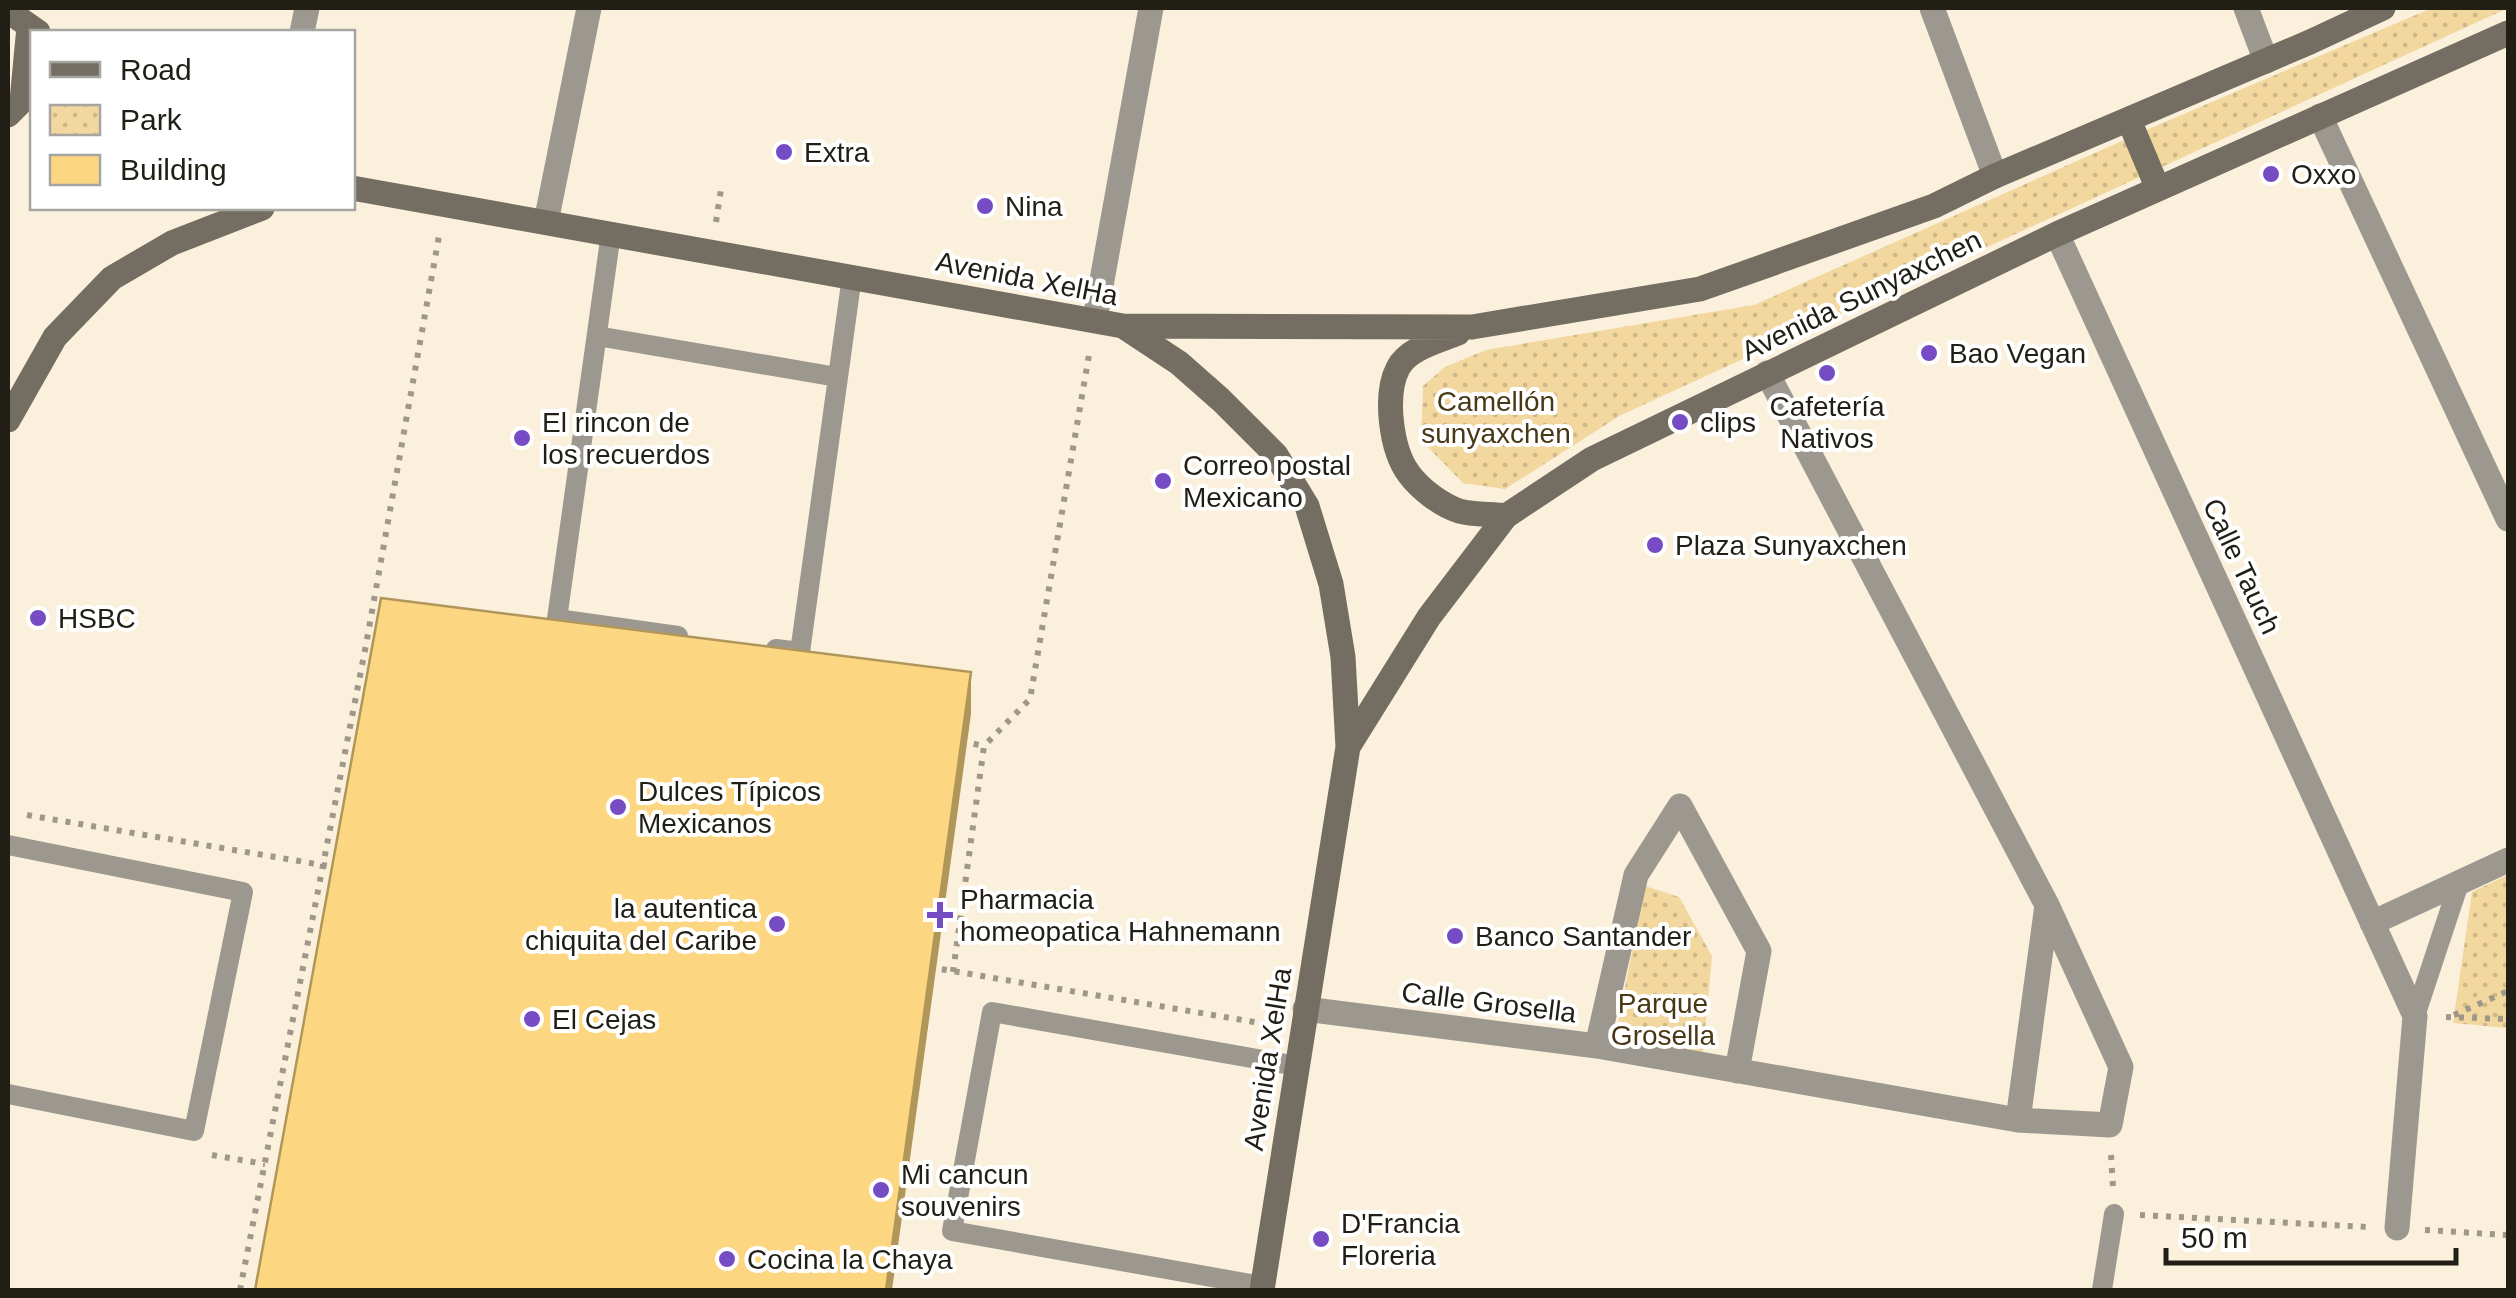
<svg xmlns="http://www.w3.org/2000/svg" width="2516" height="1298" viewBox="0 0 2516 1298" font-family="Arial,sans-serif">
  <defs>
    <pattern id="park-dots" width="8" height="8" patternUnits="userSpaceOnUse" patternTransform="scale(2.5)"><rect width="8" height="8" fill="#f2d79e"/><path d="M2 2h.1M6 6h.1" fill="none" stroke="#cfb887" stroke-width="1.8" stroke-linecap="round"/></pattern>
  </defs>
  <rect width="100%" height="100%" fill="#faf0db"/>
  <path fill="url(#park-dots)" d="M 2432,8 L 2508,8 L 1621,415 L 1505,489 L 1463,483 L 1421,440 L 1423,386 L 1445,367 L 1486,350 L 1754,305 L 2151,128 Z
    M 2508,875 L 2508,1028 L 2453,1023 L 2472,892 Z
    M 1645,886 L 1679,897 L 1712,956 L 1701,1073 L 1611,1059 Z"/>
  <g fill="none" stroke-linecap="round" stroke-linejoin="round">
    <path stroke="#9f9888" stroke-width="6" stroke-dasharray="5 8" stroke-linecap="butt" d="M 716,222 L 721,189
      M 961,741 L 984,746
      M 27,815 L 340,868
      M 929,967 L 1272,1025
      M 953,972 L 984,746 L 1030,699 L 1090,349
      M 2454,1015 L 2508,991
      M 2446,1017 L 2508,1019
      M 212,1155 L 265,1164
      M 2111,1155 L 2113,1187
      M 2140,1215 L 2368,1227
      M 2425,1230 L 2508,1235
      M 240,1290 L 366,645 L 439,236"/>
    <path stroke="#9c9890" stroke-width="20" d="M 611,233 L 557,619 L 678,636
      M 597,336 L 837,377
      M 776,649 L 800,652 L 852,276
      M 8,845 L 243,892 L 194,1131 L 8,1094
      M 2415,1016 L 2459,883
      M 1262,1286 L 952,1231 L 992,1012 L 1297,1066
      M 2102,1290 L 2114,1214"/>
    <path stroke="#9c9890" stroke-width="25" d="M 1932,8 L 1995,176
      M 2246,8 L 2266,61
      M 302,32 L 307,8
      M 2320,116 L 2508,519
      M 546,222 L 589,8
      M 2057,234 L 2415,1016 L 2397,1228
      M 1095,319 L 1151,8
      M 1767,373 L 2047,905 L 2018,1120
      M 2372,923 L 2508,860
      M 1305,1009 L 1597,1046 L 2018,1120 L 2110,1125 L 2121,1067 L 2047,905
      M 1597,1046 L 1636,875 L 1680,806 L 1759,951 L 1737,1071"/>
    <path stroke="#746e62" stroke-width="25" d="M 8,11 L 38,32
      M 8,115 L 22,101 L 29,27
      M 2129,120 L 2158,189
      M 352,188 L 1123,326 L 1179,363 L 1221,400 L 1276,455 L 1307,506 L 1331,584 L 1343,657 L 1348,747 L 1262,1290
      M 1123,326 L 1472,327 L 1700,289 L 1934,206 L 1995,176 L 2310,42 L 2383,8
      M 1458,333 C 1439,341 1408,348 1398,368 C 1384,395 1391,450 1409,474 C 1420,489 1441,505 1459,511 C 1473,515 1491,514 1506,516
      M 8,420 L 55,337 L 112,278 L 172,243 L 262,208
      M 1348,747 L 1429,617 L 1506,516 L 1592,459 L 2057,234 L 2508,33"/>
  </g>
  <path fill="#b1965a" d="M 971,672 L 971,714 L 892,1290 L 886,1290 Z"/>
  <path fill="#fdd681" stroke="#b1965a" stroke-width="2.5" d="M 381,598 L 971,672 L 886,1290 L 255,1290 Z"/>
  <g fill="#764cc5" stroke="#fff" stroke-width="4">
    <circle cx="784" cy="152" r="10"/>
    <circle cx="2271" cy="174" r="10"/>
    <circle cx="985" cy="206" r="10"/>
    <circle cx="1929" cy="353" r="10"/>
    <circle cx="1827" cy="373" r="10"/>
    <circle cx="1680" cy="422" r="10"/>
    <circle cx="522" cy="438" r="10"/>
    <circle cx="1163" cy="481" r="10"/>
    <circle cx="1655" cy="545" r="10"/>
    <circle cx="38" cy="618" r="10"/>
    <circle cx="618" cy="807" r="10"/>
    <path d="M935 900h10v10h10v10h-10v10h-10v-10h-10v-10h10z"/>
    <circle cx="777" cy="924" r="10"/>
    <circle cx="1455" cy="936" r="10"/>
    <circle cx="532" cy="1019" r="10"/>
    <circle cx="881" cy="1190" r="10"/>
    <circle cx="1321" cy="1239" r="10"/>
    <circle cx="727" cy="1259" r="10"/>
  </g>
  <g text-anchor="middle" stroke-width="8" stroke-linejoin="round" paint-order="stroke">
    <g font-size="28" fill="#211e16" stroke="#fff" text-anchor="start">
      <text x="804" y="162">Extra</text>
      <text x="2291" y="184">Oxxo</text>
      <text x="1005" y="216">Nina</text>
      <text x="1949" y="363">Bao Vegan</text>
      <text x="1827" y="416" text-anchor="middle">Cafetería<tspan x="1827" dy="32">Nativos</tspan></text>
      <text x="542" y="432">El rincon de<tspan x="542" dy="32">los recuerdos</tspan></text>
      <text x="1700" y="432">clips</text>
      <text x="1183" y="475">Correo postal<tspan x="1183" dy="32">Mexicano</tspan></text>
      <text x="1675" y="555">Plaza Sunyaxchen</text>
      <text x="58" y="628">HSBC</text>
      <text x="638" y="801">Dulces Típicos<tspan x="638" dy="32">Mexicanos</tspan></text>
      <text x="960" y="909">Pharmacia<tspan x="960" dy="32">homeopatica Hahnemann</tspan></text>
      <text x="757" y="918" text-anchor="end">la autentica<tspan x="757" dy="32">chiquita del Caribe</tspan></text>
      <text x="1475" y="946">Banco Santander</text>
      <text x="552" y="1029">El Cejas</text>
      <text x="901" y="1184">Mi cancun<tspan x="901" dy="32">souvenirs</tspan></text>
      <text x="1341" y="1233">D'Francia<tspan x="1341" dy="32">Floreria</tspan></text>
      <text x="747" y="1269">Cocina la Chaya</text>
    </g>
    <g font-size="28" fill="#211e16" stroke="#fff">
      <text transform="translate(1027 278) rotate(11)" y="10">Avenida XelHa</text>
      <text transform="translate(1861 295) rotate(-26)" y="10">Avenida Sunyaxchen</text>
      <text transform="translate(2242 566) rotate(65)" y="10">Calle Tauch</text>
      <text transform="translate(1489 1002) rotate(7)" y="10">Calle Grosella</text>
      <text transform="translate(1267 1059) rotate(-81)" y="10">Avenida XelHa</text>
    </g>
    <g font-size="28" fill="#483814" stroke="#fff">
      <text x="1496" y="411">Camellón<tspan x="1496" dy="32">sunyaxchen</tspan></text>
      <text x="1663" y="1013">Parque<tspan x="1663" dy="32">Grosella</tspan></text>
    </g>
  </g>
  <rect width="2516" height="1298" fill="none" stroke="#211e16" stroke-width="20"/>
  <rect x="30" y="30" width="325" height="180" fill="#ffffff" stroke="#a6a5a2" stroke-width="2.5"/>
  <rect x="50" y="62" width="50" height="15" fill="#746e62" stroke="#a6a5a2" stroke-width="2.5"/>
  <text x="120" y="80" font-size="30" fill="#211e16">Road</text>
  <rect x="50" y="105" width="50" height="30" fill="url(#park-dots)" stroke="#a6a5a2" stroke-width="2.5"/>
  <text x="120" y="130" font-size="30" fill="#211e16">Park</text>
  <rect x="50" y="155" width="50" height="30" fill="#fdd681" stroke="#a6a5a2" stroke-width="2.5"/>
  <text x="120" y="180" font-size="30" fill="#211e16">Building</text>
  <path d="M2166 1248v15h290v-15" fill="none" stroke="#211e16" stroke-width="5"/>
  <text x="2181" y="1248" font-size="30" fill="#211e16" stroke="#ffffff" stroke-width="8" paint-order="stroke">50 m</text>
</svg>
